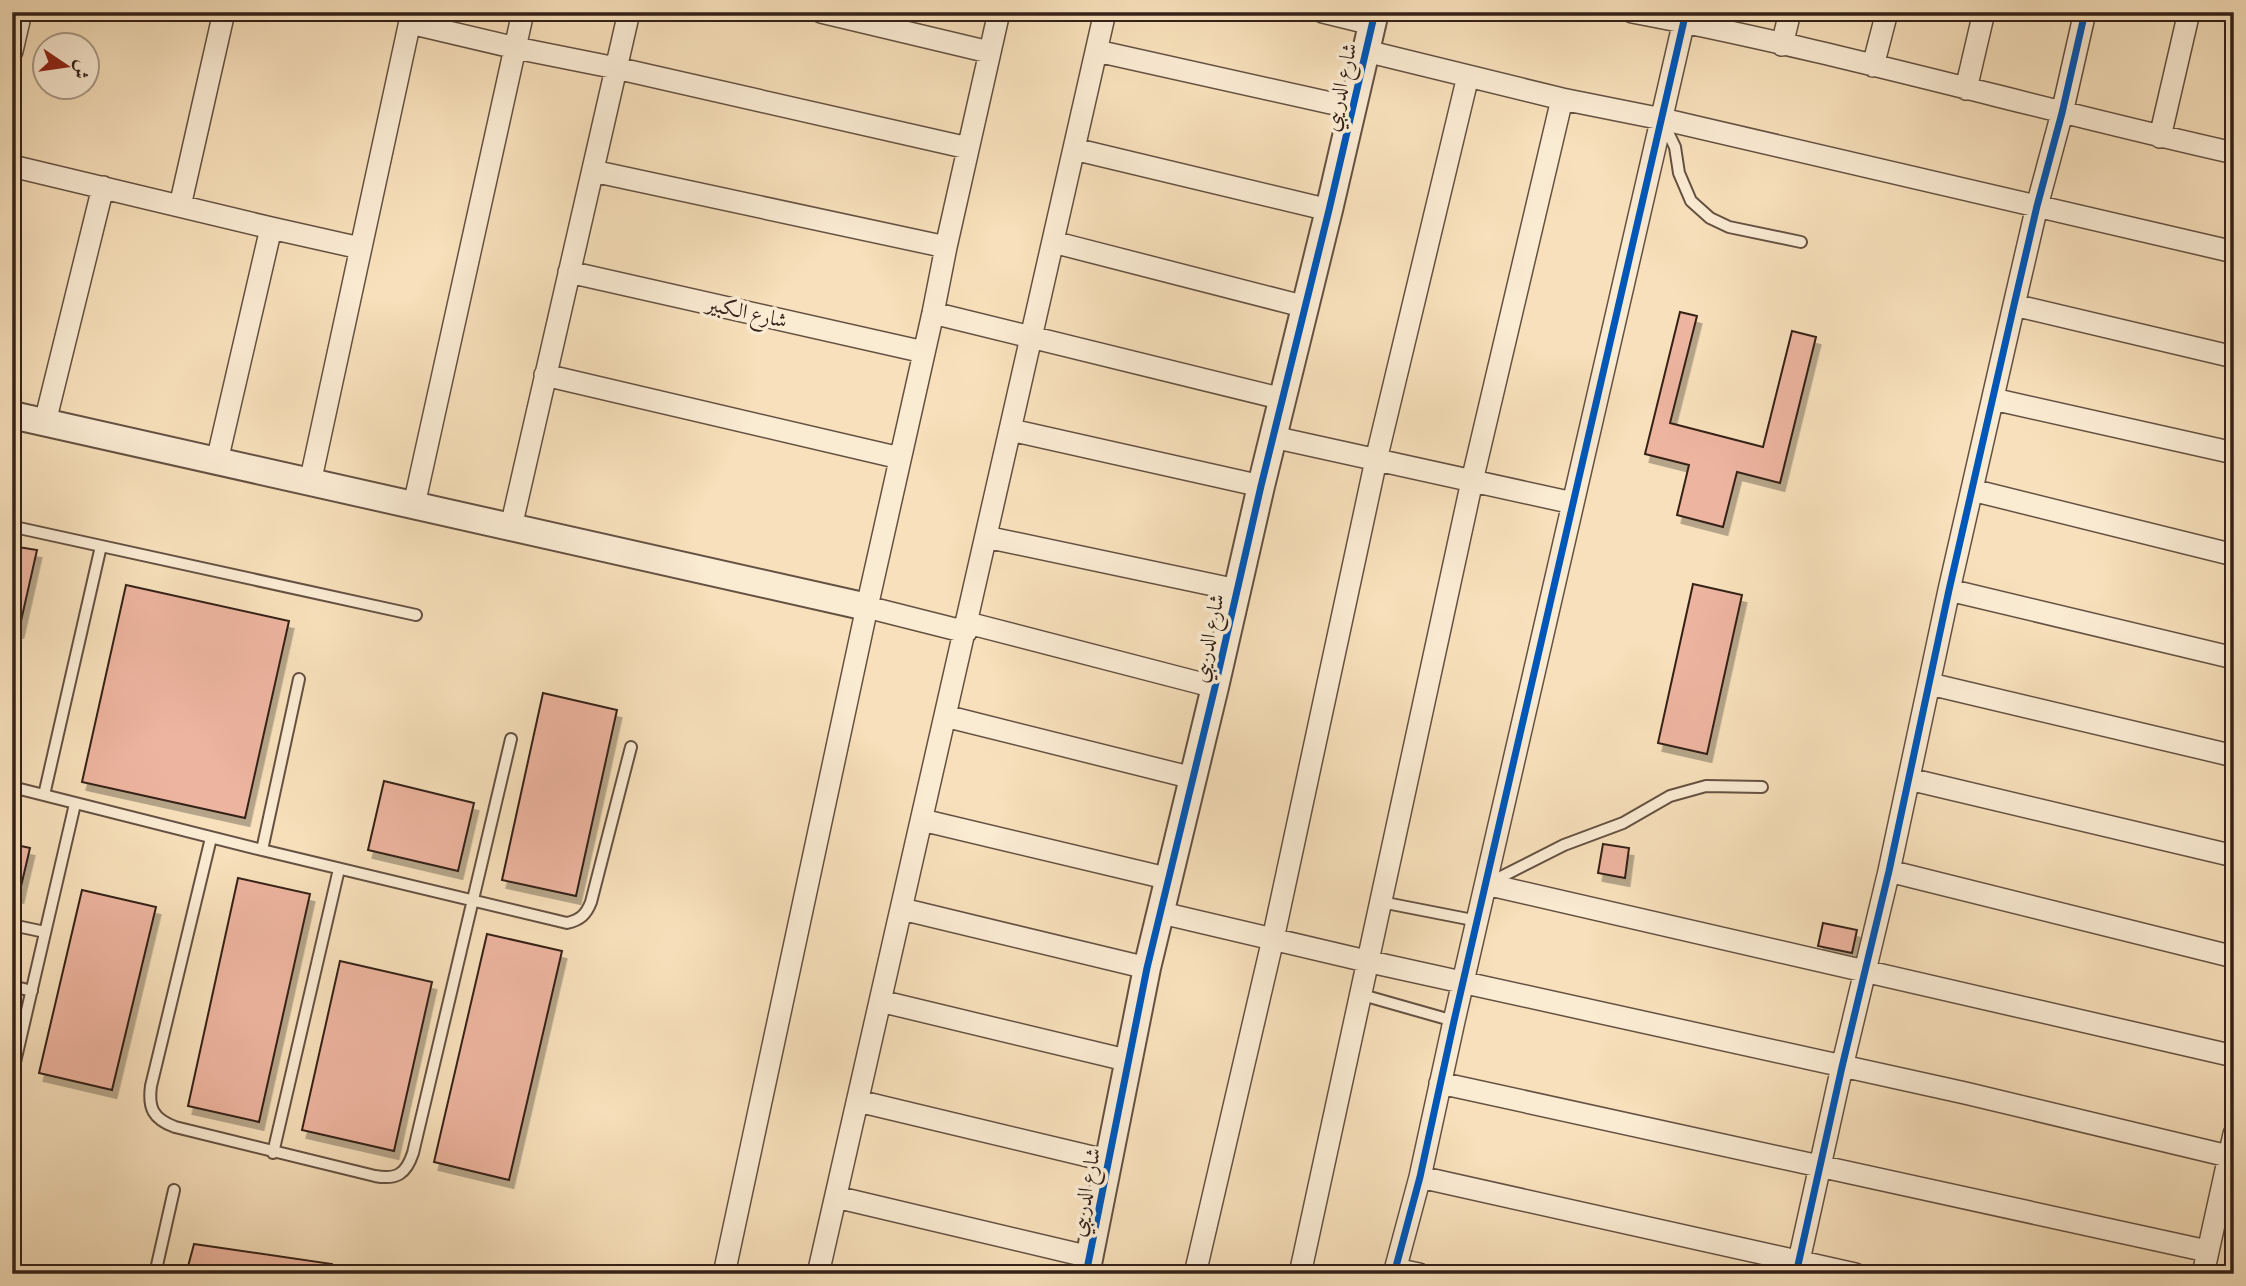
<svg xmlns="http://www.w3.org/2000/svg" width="2246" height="1286" viewBox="0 0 2246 1286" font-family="Alegreya,Amiri,serif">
  <defs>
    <filter id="shadow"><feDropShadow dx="4.5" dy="8" stdDeviation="0" flood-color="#0004"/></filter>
  </defs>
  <rect width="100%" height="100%" fill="#f7e0bb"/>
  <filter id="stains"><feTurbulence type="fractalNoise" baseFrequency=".00286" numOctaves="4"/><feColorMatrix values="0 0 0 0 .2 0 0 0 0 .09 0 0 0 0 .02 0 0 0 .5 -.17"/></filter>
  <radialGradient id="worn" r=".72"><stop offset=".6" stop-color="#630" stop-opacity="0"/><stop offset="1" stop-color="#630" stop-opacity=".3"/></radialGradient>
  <path fill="#edb49f" stroke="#342119" stroke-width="2" filter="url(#shadow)" d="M 1680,312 L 1697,316 L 1670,423 L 1763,447 L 1792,331 L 1816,337 L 1780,483 L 1737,472 L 1723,527 L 1677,515 L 1689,465 L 1645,454 Z
    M 12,546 L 37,550 L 19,630 L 12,629 Z
    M 1693,584 L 1742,595 L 1707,754 L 1658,743 Z
    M 126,585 L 289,621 L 245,818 L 82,782 Z
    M 543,693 L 617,710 L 576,896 L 502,880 Z
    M 384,781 L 474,803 L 458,871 L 368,850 Z
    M 12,844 L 30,848 L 19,895 L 12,894 Z
    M 1603,844 L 1629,848 L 1625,878 L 1598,873 Z
    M 238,878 L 310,894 L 259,1122 L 188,1106 Z
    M 82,890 L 156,907 L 112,1090 L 39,1073 Z
    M 1823,923 L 1857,930 L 1852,953 L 1818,946 Z
    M 487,934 L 562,951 L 509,1180 L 434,1162 Z
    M 340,961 L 432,982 L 394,1151 L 302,1130 Z
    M 194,1244 L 332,1264 L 332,1274 L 186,1274 Z"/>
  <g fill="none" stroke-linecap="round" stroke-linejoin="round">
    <defs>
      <path id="service" d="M 1663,122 L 1675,147 L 1679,173 L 1691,201 L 1710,218 L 1729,227 L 1801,242
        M 19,528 L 416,615
        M 12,787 L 262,850 L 567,923 C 580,920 586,915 591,902 L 631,747
        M 44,795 L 101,546
        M 211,838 L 151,1086 C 148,1108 153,1119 175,1127 L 375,1176 C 397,1180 406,1174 413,1153 L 511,739
        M 262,850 L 299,679
        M 1489,883 L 1564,845 L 1623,823 L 1670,796 L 1706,786 L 1762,787
        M 1381,902 L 1478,921
        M 12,925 L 45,932
        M 12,986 L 32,991
        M 1359,994 L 1454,1021
        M 12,1075 L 75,804
        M 273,1153 L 339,869
        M 155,1274 L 174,1190"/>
      <path id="minor" d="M 821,12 L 989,52
        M 1323,12 L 1372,24
        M 1632,12 C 1834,50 2033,108 2234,153
        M 410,23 L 516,48 L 616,68 L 968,148
        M 1782,45 L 1790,12
        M 12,51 L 21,12
        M 1097,51 L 1353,108
        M 1366,51 L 1562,99 L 1662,119 L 2234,252
        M 1873,66 L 1887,12
        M 1966,89 L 1984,12
        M 2160,137 L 2189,12
        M 1074,149 L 1329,210
        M 12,166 L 271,228 L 360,248
        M 593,171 L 946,247
        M 180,206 L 224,12
        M 1053,242 L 1306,307
        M 569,272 L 924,352
        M 2014,305 L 2234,357
        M 933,313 L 1283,399
        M 545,375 L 900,458
        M 1993,399 L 2234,453
        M 45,422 L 103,187
        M 1011,430 L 1261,486
        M 1273,437 L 1573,503
        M 217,461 L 271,228
        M 310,483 L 412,12
        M 1972,490 L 2234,555
        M 414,505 L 523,12
        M 511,527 L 629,12
        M 986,537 L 1237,590
        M 1949,590 L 2234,658
        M 867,607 L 966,632
        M 968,623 L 1215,687
        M 1930,684 L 2234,756
        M 945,716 L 1193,778
        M 1909,779 L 2234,856
        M 922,820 L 1170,879
        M 1889,871 L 2234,957
        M 1486,884 L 2234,1056
        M 902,909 L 1147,968
        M 1162,913 L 1366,961 L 1965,1093 L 2228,1156
        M 880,1001 L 1130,1061
        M 1440,1083 L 2207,1251
        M 858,1101 L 1109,1161
        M 1420,1177 L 1855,1274
        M 836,1197 L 1090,1257
        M 1395,1269 L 1419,1274
        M 724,1274 L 867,607 L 933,313 L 946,247 L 999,12
        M 818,1274 L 1105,12
        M 1195,1274 L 1273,939 L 1376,460 L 1468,76
        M 1300,1274 L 1472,481 L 1562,99
        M 1394,1274 L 1420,1177 L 1454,1021 L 1686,12
        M 1796,1274 L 1842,1067 L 1889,871 L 1949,590 L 2014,305 L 2037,206 L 2062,113 L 2085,12
        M 2203,1274 L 2234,1134"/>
      <path id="tertiary" d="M 12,415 L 867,607
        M 1086,1274 L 1147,968 L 1215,687 L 1261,486 L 1329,210 L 1375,12"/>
    </defs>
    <use href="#service" stroke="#655142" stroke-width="14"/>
    <use href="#minor" stroke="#655142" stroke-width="24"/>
    <use href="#tertiary" stroke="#655142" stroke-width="30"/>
    <use href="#service" stroke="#faebd3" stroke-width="10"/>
    <use href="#minor" stroke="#faebd3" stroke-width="21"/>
    <use href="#tertiary" stroke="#faebd3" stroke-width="26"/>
    <defs>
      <path id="cycleway" d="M 1086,1274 L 1147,968 L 1215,687 L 1261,486 L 1329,210 L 1375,12
        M 1394,1274 L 1420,1177 L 1454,1021 L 1686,12
        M 1796,1274 L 1842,1067 L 1889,871 L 1949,590 L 2014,305 L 2037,206 L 2062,113 L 2085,12"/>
    </defs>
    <use href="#cycleway" stroke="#faebd3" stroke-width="11"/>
    <use href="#cycleway" stroke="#0057b8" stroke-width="7"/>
  </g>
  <g text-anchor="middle" stroke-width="7" stroke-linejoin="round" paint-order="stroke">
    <g font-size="21" fill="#342119" stroke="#faebd3">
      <text transform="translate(1340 87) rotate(-77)" y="7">شارع الدريبي</text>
      <text transform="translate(747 312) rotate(13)" y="7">شارع الكبير</text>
      <text transform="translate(1208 638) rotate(-78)" y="7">شارع الدريبي</text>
      <text transform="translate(1085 1192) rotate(-79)" y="7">شارع الدريبي</text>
    </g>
  </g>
  <rect width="2246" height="1286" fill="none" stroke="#f7e0bb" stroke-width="42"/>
  <rect x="14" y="14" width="2218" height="1258" fill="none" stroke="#342119" stroke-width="3.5"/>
  <rect x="21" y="21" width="2204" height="1244" fill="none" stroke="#342119" stroke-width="2"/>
  <g transform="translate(66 66) rotate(103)"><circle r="33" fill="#faebd3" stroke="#ab9a89" stroke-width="2"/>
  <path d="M0-5L12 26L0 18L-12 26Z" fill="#8f2418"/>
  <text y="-10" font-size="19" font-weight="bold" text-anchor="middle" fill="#342119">ش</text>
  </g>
  <rect width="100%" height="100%" filter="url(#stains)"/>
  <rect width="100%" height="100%" fill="url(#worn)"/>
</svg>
